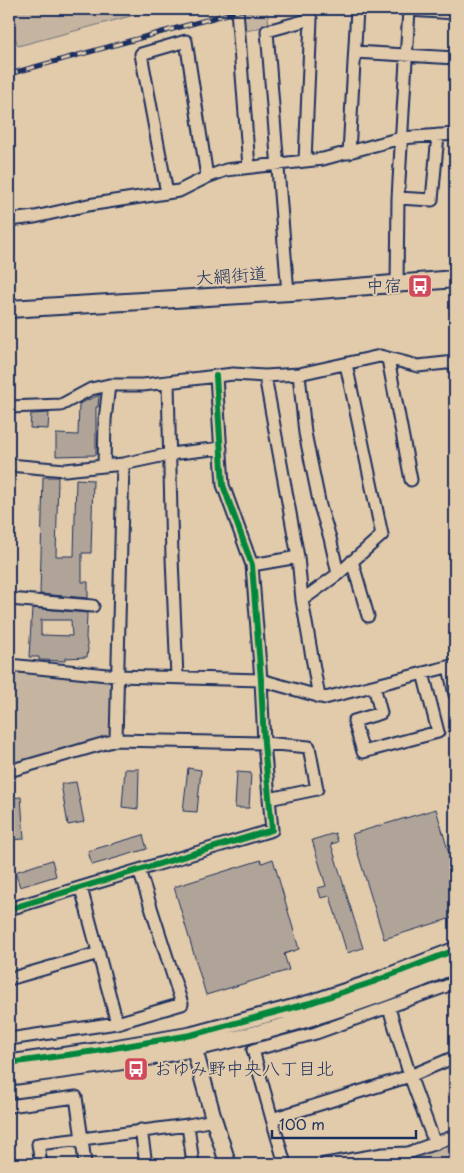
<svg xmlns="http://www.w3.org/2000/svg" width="464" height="1173" viewBox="0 0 464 1173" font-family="'Playpen Sans','Klee One',sans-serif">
  <rect width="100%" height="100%" fill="#e2cbab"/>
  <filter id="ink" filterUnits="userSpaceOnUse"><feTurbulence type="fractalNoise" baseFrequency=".02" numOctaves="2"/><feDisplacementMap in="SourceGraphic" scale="10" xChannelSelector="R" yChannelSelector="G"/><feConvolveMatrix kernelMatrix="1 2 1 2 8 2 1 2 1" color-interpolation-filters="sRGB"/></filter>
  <g filter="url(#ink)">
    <path fill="#c5b4a0" stroke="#70727f" d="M 9,9 L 157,9 L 18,46 L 9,20 Z
      M 263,9 L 267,9 L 269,25 L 243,32 L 241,15 Z
      M 9,666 L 112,678 L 112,739 L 9,766 Z
      M 455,1138 L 455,1164 L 348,1164 Z"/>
    <path fill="#b0a498" stroke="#1b2f5e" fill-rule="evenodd" d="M 99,395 L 98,407 L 96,407 L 96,455 L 56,456 L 56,434 L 78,435 L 79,404 Z
      M 49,413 L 48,429 L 30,428 L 31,414 Z
      M 43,477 L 58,477 L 56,556 L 74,556 L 76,479 L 93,480 L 91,553 L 82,553 L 82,582 L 88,582 L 88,598 L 40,594 Z
      M 32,608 L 87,613 L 86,638 L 88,649 L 87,657 L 65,658 L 65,661 L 39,660 L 39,657 L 29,657 ZM 41,620 L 71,620 L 72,636 L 41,635 Z
      M 188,768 L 201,770 L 197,812 L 183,811 Z
      M 125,769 L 139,769 L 138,809 L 122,807 Z
      M 237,772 L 251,773 L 249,808 L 235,808 Z
      M 76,782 L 84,822 L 68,825 L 61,784 Z
      M 21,797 L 24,839 L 9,840 L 9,798 Z
      M 436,809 L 455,874 L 455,917 L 384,939 L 352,834 Z
      M 335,833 L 338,842 L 331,844 L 363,948 L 347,953 L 330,896 L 321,898 L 318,888 L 326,886 L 312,840 Z
      M 143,835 L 147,849 L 92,865 L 88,851 Z
      M 273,859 L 299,949 L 284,954 L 289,970 L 206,995 L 174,887 L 261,860 L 262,863 Z
      M 52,860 L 56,876 L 20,887 L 15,872 Z"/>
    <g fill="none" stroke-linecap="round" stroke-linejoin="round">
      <defs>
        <path id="street" d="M 237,9 L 249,167
          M 409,10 L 455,13
          M 355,52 L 455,58
          M 349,153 L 357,9
          M 167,193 L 141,54 L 186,41 L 207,177
          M 398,198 L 432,200 L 438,135
          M 9,220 L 35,217 L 88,205 L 179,191 L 207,177 L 226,170 L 323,159 L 401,138 L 455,134
          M 397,284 L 398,198 L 409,9
          M 288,293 L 267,31 L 311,19 L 305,161
          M 388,359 L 411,480
          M 299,374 L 305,433 L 320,506 L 330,538 L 338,574
          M 265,376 L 298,557 L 302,600 L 319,697
          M 168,382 L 172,558 L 177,677
          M 9,407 L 61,405 L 91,389 L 109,385 L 143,385 L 233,374 L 265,376 L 299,374 L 380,356 L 418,366 L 455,362
          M 9,465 L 65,470 L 123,464 L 170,454 L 221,448
          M 104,466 L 105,420 L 109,385
          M 352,561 L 368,616
          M 252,565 L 298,557
          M 9,599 L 93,606
          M 302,600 L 338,574 L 382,535 L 346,364
          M 9,665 L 117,676 L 261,680 L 325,698 L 455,665
          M 449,667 L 455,695
          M 374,686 L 381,713 L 354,721 L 363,752 L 438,732 L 423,673
          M 116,740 L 123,464
          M 9,771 L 116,740 L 264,743 L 309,747 L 317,789 L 269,799
          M 81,888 L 117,1023
          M 9,909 L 272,830 L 264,743 L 261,680 L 252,565 L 223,485 L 216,376
          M 9,979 L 99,953
          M 389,1008 L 410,1076 L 435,1144
          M 9,1039 L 117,1023 L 182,1004 L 139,870
          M 9,1106 L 76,1097 L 82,1139 L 38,1144 L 41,1164
          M 272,1119 L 253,1050 L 316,1033 L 455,983
          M 188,1125 L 193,1164
          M 141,1130 L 146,1164
          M 85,1164 L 82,1139 L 188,1125 L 214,1120
          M 285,1164 L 272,1119 L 410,1076 L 455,1057
          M 325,1164 L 383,1154 L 408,1153 L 455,1136"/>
        <path id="secondary" d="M 194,1048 L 214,1120 L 228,1164
          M 9,1063 L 96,1051 L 191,1035 L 310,1003 L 373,982 L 455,950
          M 9,1077 C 56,1071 104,1065 151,1057 C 255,1038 359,1006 455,965"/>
        <path id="primary" d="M 9,309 L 307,291 L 455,279"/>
      </defs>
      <use href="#street" stroke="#1b2f5e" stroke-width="15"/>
      <use href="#secondary" stroke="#1b2f5e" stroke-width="19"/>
      <use href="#primary" stroke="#1b2f5e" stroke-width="20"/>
      <use href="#street" stroke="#e2cbab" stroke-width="11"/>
      <use href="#secondary" stroke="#e2cbab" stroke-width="15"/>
      <use href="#primary" stroke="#e2cbab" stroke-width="16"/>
      <defs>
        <path id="rail" d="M 9,74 L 246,9"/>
      </defs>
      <use href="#rail" stroke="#1b2f5e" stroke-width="5"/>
      <use href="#rail" stroke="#e2cbab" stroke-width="3" stroke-dasharray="9" stroke-linecap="butt"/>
      <defs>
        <path id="cycleway" d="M 9,909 L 272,830 L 264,743 L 261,680 L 252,565 L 223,485 L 216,376
          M 9,1063 L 96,1051 L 191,1035 L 310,1003 L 373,982 L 455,950"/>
      </defs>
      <use href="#cycleway" stroke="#e2cbab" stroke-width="9"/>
      <use href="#cycleway" stroke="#00873e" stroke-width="6"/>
    </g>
  </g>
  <defs>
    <symbol id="bus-square" viewBox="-11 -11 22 22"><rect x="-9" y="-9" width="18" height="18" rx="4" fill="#d1495b" stroke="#e2cbab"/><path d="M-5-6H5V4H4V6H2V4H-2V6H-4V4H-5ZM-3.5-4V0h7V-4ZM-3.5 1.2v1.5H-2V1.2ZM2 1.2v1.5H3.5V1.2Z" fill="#fff"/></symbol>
  </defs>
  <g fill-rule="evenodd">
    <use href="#bus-square" x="406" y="272" width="28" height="28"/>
    <use href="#bus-square" x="122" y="1055" width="28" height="28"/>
  </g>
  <g text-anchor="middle" stroke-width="4" stroke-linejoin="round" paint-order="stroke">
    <g font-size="18" fill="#1b2f5e" stroke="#e2cbab">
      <text transform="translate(231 276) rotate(-4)" y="6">大網街道</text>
    </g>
    <g font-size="18" fill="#1b2f5e" stroke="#e2cbab" text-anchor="end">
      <text x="402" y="292">中宿</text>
      <text x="154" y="1075" text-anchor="start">おゆみ野中央八丁目北</text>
    </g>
  </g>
  <rect width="464" height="1173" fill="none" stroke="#e2cbab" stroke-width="30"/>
  <rect x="15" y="15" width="434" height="1143" fill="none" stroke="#1b2f5e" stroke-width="2" filter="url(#ink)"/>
  <path d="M272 1130v8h144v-8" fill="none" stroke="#1b2f5e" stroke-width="2.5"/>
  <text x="279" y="1130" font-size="15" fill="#1b2f5e" stroke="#e2cbab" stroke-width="4" paint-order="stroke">100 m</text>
</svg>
